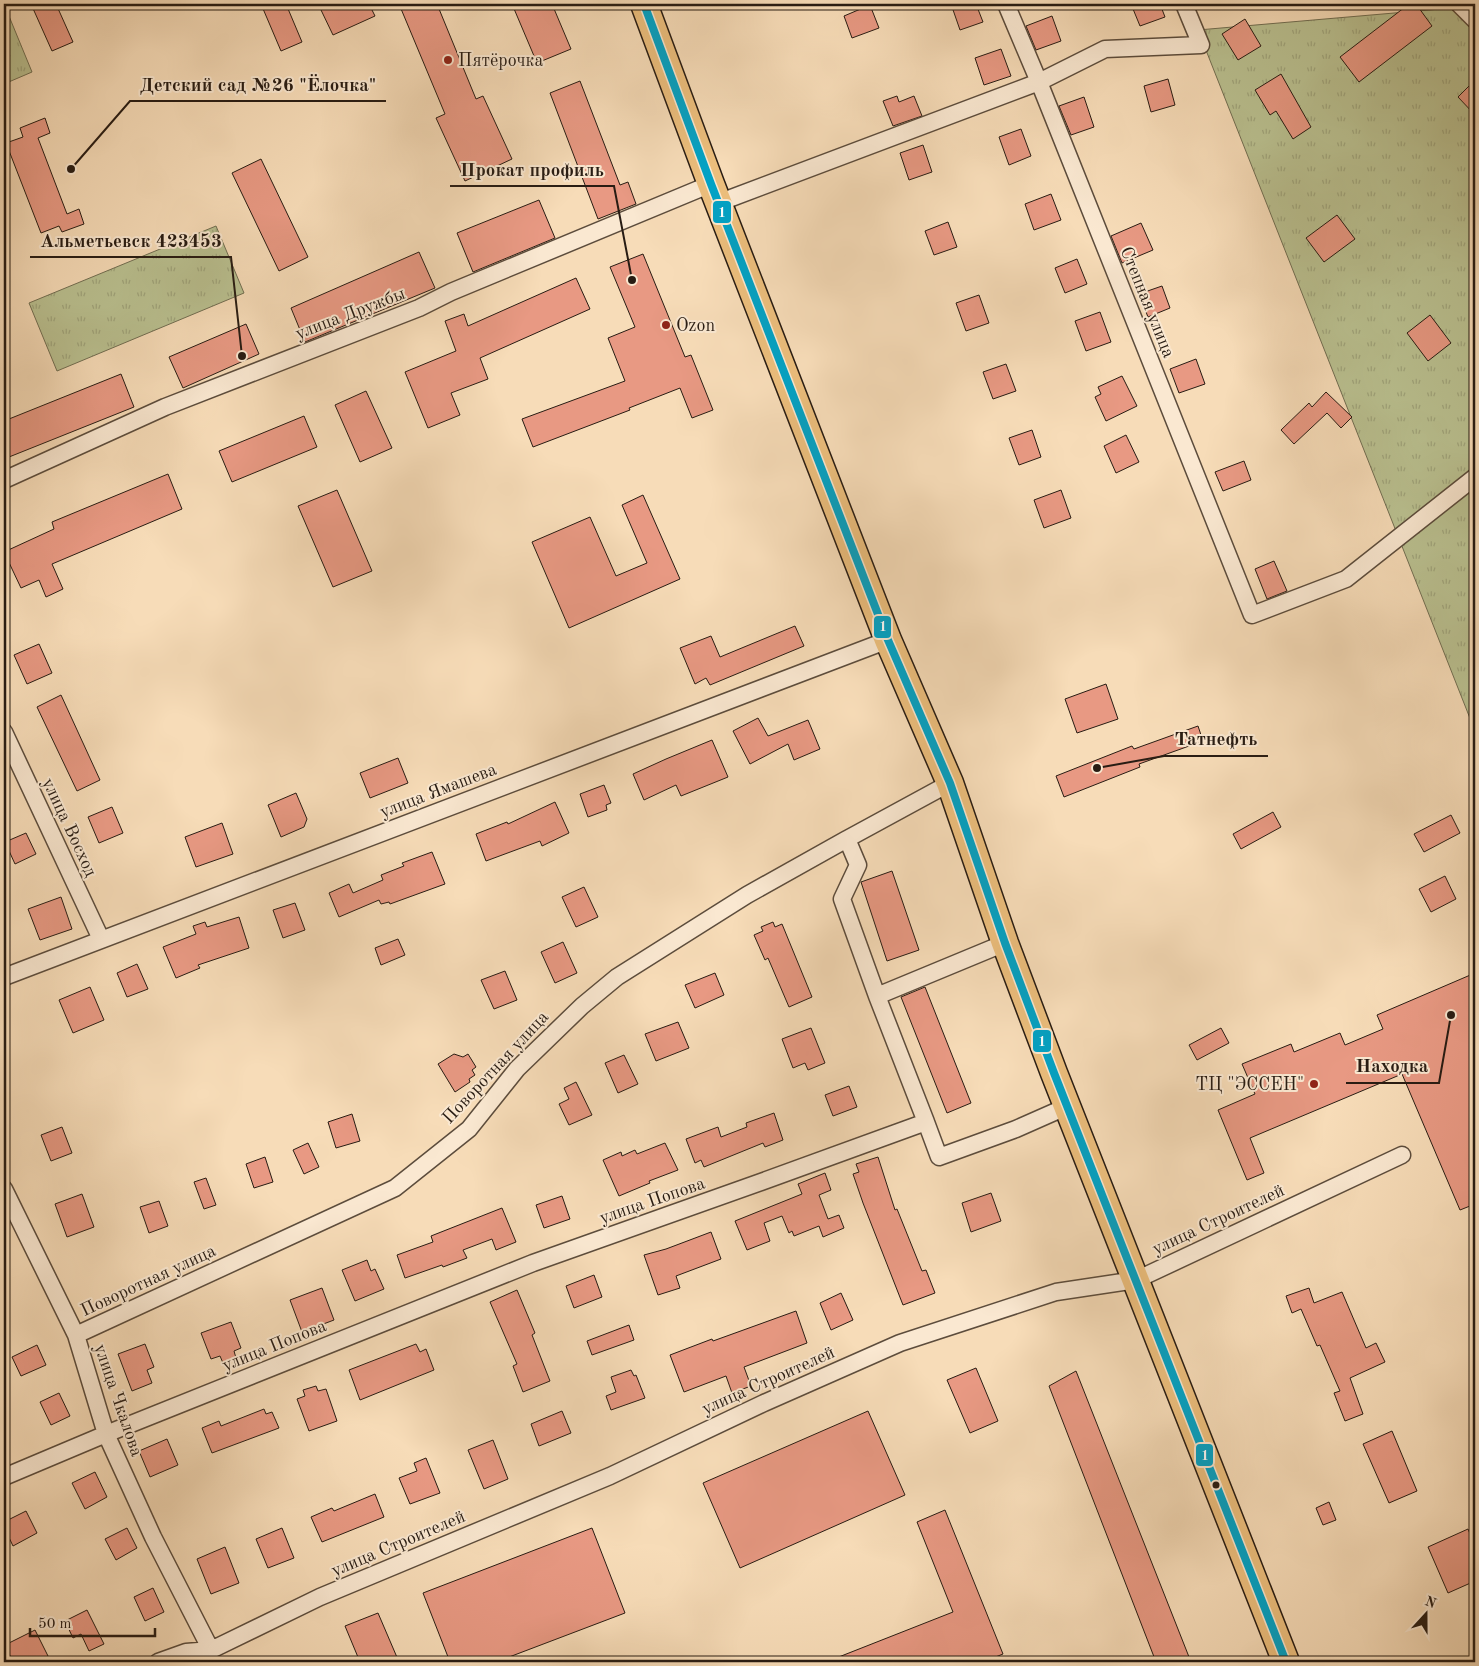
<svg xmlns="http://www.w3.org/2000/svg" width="1479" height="1666" viewBox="0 0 1479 1666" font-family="'Old Standard TT',serif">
  <defs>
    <pattern id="grass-tufts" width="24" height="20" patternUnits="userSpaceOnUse" patternTransform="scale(1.25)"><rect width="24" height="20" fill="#bac191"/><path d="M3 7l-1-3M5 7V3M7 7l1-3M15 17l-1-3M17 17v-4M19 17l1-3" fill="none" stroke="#a0a57c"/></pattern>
  </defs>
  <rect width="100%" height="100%" fill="#f7dcb8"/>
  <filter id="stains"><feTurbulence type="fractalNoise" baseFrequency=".004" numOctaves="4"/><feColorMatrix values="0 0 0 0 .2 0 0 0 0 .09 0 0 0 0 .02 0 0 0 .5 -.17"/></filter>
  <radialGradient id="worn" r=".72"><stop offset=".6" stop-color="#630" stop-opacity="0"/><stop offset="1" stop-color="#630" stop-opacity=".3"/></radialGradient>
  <path fill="url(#grass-tufts)" stroke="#716e52" d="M 4,4 L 32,72 L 4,84 Z
    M 1475,6 L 1475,731 L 1198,30 Z
    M 216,226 L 244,293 L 57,371 L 29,303 Z"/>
  <path fill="#e89983" stroke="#281c13" d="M 31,4 L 56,4 L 73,42 L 52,51 Z
    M 261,4 L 286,4 L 302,42 L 281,51 Z
    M 334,4 L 369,4 L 375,16 L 333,35 L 321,10 Z
    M 399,4 L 437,4 L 476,99 L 483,96 L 512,159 L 465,181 L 436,118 L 445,114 Z
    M 512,4 L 552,4 L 571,49 L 537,63 Z
    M 951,4 L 976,4 L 983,22 L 960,30 Z
    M 1131,4 L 1160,4 L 1165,17 L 1140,26 Z
    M 1409,4 L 1416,4 L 1432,26 L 1359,82 L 1340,57 Z
    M 870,5 L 879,28 L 852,38 L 844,16 Z
    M 1052,16 L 1061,41 L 1036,50 L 1026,26 Z
    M 1245,19 L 1261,46 L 1238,60 L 1222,34 Z
    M 1001,49 L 1011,76 L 984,85 L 975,58 Z
    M 1281,74 L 1311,127 L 1293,139 L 1276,111 L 1270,115 L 1255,90 Z
    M 1168,79 L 1175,105 L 1151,112 L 1144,86 Z
    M 1475,80 L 1475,115 L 1458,97 Z
    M 580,81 L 620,185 L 628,182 L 636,204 L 598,219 L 550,93 Z
    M 897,96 L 899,102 L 914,96 L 922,116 L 893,126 L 883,101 Z
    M 1084,97 L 1094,127 L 1071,135 L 1059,106 Z
    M 45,118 L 50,133 L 38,138 L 67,214 L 79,209 L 84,224 L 62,232 L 59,226 L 41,233 L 6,143 L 23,137 L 20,128 Z
    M 1021,129 L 1031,156 L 1009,165 L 999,137 Z
    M 923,145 L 932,172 L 909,180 L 900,153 Z
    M 261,159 L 308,257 L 279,271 L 232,173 Z
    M 1051,194 L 1061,220 L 1034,230 L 1025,204 Z
    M 539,200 L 555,238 L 473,272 L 457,233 Z
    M 1337,215 L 1355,239 L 1324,262 L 1306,238 Z
    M 948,222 L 957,247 L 934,255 L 925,231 Z
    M 1141,223 L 1153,250 L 1122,263 L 1111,236 Z
    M 419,252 L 435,288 L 305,342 L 291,308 Z
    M 643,254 L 685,357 L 691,355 L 713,410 L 692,418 L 680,388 L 629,408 L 630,410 L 533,447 L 522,419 L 625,381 L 608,338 L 635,327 L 610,267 Z
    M 1077,259 L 1087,284 L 1065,293 L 1055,268 Z
    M 576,278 L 590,309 L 480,358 L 488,379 L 451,393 L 460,415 L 428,428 L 405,372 L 456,351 L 445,321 L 464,314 L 468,326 Z
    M 1162,286 L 1170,308 L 1148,317 L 1139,294 Z
    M 979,295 L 989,323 L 966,331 L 956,303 Z
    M 1100,312 L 1111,342 L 1086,351 L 1075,321 Z
    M 1430,315 L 1451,343 L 1428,361 L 1407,333 Z
    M 246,324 L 259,354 L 183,388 L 169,357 Z
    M 1196,359 L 1205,384 L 1179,393 L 1170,369 Z
    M 1006,364 L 1016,391 L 993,399 L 983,372 Z
    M 121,374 L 134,407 L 9,457 L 4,443 L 4,421 Z
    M 1122,376 L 1137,406 L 1106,421 L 1095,397 L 1101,394 L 1098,387 Z
    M 366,391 L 392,448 L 360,462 L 335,405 Z
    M 1326,392 L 1352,417 L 1341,428 L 1327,413 L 1294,444 L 1281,430 L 1309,403 L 1312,407 Z
    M 304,416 L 317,447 L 232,482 L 219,451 Z
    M 1032,430 L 1041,457 L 1019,465 L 1009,438 Z
    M 1126,435 L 1139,462 L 1116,473 L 1104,446 Z
    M 1244,461 L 1251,480 L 1223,491 L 1215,472 Z
    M 168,474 L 182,509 L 52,564 L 63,589 L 46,597 L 39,580 L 21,588 L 4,552 L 54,529 L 52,522 Z
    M 337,490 L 372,571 L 333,587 L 298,506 Z
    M 1061,490 L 1071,518 L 1044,528 L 1034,500 Z
    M 643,495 L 680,579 L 569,628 L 532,542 L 590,517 L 616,576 L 647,563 L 622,505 Z
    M 1274,561 L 1287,591 L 1267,599 L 1255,569 Z
    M 795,626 L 804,646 L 710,685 L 706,678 L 695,684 L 680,648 L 711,636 L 720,657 Z
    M 39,644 L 52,673 L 27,684 L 14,655 Z
    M 1106,684 L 1118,719 L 1077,733 L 1065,699 Z
    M 61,695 L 100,780 L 77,791 L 37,707 Z
    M 758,718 L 768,736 L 808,720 L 820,749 L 794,760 L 788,744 L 750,764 L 733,731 Z
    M 1198,726 L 1203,741 L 1139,764 L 1140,767 L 1064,797 L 1056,776 L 1132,746 L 1134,749 Z
    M 712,740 L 728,777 L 681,796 L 676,785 L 644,800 L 633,774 L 666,759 Z
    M 398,758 L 408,783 L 370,798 L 360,773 Z
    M 604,785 L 611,803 L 606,805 L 607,810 L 588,817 L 580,794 Z
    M 296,793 L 307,819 L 304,827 L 281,837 L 268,805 Z
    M 555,802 L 569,833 L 542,846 L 540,841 L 486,861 L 476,834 L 507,822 L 508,824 Z
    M 112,807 L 123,833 L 99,843 L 88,817 Z
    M 1273,812 L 1281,827 L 1241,849 L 1233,834 Z
    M 1451,815 L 1460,833 L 1424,852 L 1414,834 Z
    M 222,823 L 233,854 L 196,867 L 185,837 Z
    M 26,833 L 36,854 L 15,864 L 5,842 Z
    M 432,852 L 445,884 L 390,904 L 389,902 L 381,904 L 379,900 L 339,917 L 329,893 L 349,884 L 353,893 L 383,880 L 381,875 L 404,866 L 402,863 Z
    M 892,871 L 919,950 L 887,961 L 861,882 Z
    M 1445,876 L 1456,899 L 1431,912 L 1419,889 Z
    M 584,887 L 598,917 L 576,927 L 562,897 Z
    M 61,897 L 72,929 L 40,940 L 28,909 Z
    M 295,903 L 305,930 L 283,938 L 273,910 Z
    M 239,917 L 249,948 L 198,965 L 200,968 L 176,978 L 163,947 L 196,934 L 193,926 L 205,922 L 207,927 Z
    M 773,922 L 775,927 L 782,924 L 812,997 L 789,1007 L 768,958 L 765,960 L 754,935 L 763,931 L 761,927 Z
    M 398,939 L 405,955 L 381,965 L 375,948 Z
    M 563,942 L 577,973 L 555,983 L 541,952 Z
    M 137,964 L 148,989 L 127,997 L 117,973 Z
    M 505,971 L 517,1000 L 494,1009 L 481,980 Z
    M 715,973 L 724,995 L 695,1008 L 685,985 Z
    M 1475,973 L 1475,1204 L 1460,1210 L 1402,1074 L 1250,1138 L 1264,1173 L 1247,1180 L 1218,1110 L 1255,1094 L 1242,1064 L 1291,1044 L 1294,1052 L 1340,1033 L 1345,1045 L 1383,1029 L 1377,1015 Z
    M 90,987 L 104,1020 L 73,1033 L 59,1000 Z
    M 925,987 L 971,1103 L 947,1113 L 901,997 Z
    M 678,1022 L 689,1048 L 656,1061 L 645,1034 Z
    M 811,1028 L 825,1063 L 808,1070 L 805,1063 L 793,1068 L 782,1039 Z
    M 1221,1028 L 1229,1043 L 1197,1060 L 1189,1045 Z
    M 454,1054 L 463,1057 L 468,1054 L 476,1067 L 472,1070 L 475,1075 L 469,1079 L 470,1082 L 455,1092 L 438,1064 Z
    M 624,1055 L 638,1084 L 618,1093 L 605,1063 Z
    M 576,1082 L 592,1115 L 569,1125 L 559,1104 L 569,1099 L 564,1088 Z
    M 849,1086 L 857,1107 L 833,1116 L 825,1095 Z
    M 774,1113 L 783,1140 L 765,1147 L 763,1143 L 704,1167 L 701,1160 L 695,1163 L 686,1139 L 718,1127 L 721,1137 L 747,1127 L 746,1123 Z
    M 352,1114 L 360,1141 L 336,1148 L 328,1122 Z
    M 62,1127 L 72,1153 L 51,1161 L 41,1135 Z
    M 308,1143 L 319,1167 L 304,1174 L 293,1150 Z
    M 665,1143 L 678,1170 L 649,1181 L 650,1183 L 619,1196 L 603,1160 L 621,1152 L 622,1156 L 635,1150 L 637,1154 Z
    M 265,1157 L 273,1182 L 254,1188 L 246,1164 Z
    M 878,1157 L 895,1210 L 897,1209 L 922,1271 L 926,1270 L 935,1293 L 903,1305 L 863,1203 L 853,1174 L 859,1172 L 856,1164 Z
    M 825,1173 L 831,1190 L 819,1195 L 828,1219 L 839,1215 L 844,1228 L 823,1237 L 819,1226 L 794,1236 L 792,1231 L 789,1233 L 782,1216 L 764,1223 L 770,1241 L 747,1250 L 735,1221 L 802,1194 L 798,1184 Z
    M 206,1178 L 216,1205 L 204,1209 L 194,1182 Z
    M 991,1193 L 1001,1221 L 971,1232 L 962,1203 Z
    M 82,1194 L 94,1227 L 67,1237 L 55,1204 Z
    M 562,1196 L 570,1219 L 544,1228 L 536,1205 Z
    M 159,1201 L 168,1226 L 149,1233 L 140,1207 Z
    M 502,1208 L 516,1242 L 496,1250 L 492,1239 L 463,1250 L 467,1258 L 443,1267 L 442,1265 L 405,1278 L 397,1255 L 433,1242 L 431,1236 Z
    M 711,1232 L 721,1259 L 676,1276 L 680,1288 L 658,1295 L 644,1255 L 666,1249 Z
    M 367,1260 L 371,1271 L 375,1269 L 384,1289 L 355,1301 L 342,1270 Z
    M 594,1275 L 602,1297 L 574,1308 L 566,1286 Z
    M 322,1288 L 334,1320 L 302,1332 L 290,1300 Z
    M 1309,1288 L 1314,1303 L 1342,1292 L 1366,1348 L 1376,1343 L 1385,1362 L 1350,1378 L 1363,1414 L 1345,1421 L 1334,1393 L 1340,1391 L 1320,1345 L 1317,1346 L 1301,1309 L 1292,1313 L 1286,1296 Z
    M 517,1290 L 535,1333 L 532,1335 L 550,1381 L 523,1392 L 513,1366 L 517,1364 L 490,1302 Z
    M 841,1293 L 853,1320 L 831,1330 L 820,1303 Z
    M 796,1311 L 807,1343 L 744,1367 L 751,1386 L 732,1393 L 726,1376 L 684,1392 L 670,1355 L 712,1339 L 713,1341 Z
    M 231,1322 L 241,1348 L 234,1351 L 236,1358 L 223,1363 L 220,1356 L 211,1359 L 201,1333 Z
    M 629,1325 L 634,1340 L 592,1355 L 587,1341 Z
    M 145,1344 L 154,1367 L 147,1370 L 152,1383 L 132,1391 L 118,1354 Z
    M 416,1344 L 420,1352 L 426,1349 L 434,1370 L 360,1400 L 349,1370 Z
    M 37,1345 L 46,1365 L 21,1376 L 12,1357 Z
    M 976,1368 L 998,1421 L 970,1433 L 947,1380 Z
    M 631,1370 L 634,1376 L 636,1375 L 645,1398 L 611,1410 L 606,1396 L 616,1392 L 611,1377 Z
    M 1076,1371 L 1191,1662 L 1156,1662 L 1049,1386 Z
    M 316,1386 L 318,1391 L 326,1389 L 337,1421 L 309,1431 L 297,1399 L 305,1396 L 303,1390 Z
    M 59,1393 L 70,1416 L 51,1425 L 40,1402 Z
    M 264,1409 L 266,1414 L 272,1412 L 279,1428 L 212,1453 L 202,1428 L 219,1421 L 221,1426 Z
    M 562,1411 L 571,1433 L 539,1446 L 531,1424 Z
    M 868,1411 L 905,1495 L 740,1568 L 703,1483 Z
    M 1392,1431 L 1417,1491 L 1389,1503 L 1363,1444 Z
    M 167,1439 L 178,1465 L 150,1477 L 139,1451 Z
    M 493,1440 L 508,1479 L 484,1489 L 468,1450 Z
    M 426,1458 L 440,1493 L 410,1504 L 399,1478 L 417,1471 L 414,1463 Z
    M 95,1472 L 107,1497 L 85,1509 L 72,1483 Z
    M 375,1494 L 384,1517 L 322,1542 L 311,1517 L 332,1508 L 334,1511 Z
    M 1329,1502 L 1336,1520 L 1323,1525 L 1316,1508 Z
    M 945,1510 L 1003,1654 L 983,1662 L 826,1662 L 953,1612 L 917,1522 Z
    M 26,1511 L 37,1533 L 13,1546 L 4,1527 L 4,1522 Z
    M 127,1528 L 137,1548 L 116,1560 L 105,1539 Z
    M 282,1528 L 294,1558 L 268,1568 L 256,1539 Z
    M 592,1528 L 625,1613 L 496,1662 L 450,1662 L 423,1593 Z
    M 1468,1529 L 1475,1546 L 1475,1581 L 1448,1593 L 1428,1547 Z
    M 225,1547 L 239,1583 L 211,1594 L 197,1559 Z
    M 153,1588 L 164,1612 L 145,1621 L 134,1597 Z
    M 87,1610 L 104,1644 L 89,1651 L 81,1634 L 73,1638 L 65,1621 Z
    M 378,1613 L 399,1662 L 360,1662 L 345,1626 Z
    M 35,1630 L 48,1656 L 36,1662 L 13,1662 L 5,1645 Z"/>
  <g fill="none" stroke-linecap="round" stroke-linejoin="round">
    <defs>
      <path id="street" d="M 1006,4 L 1039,82 L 1252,615 L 1346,579 L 1475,477
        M 1459,4 L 1475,20
        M 718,203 L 1039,82 L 1105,49 L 1201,45 L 1184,4
        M 4,480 L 165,407 L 419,308 L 451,292 L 711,184
        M 4,732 L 101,939
        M 4,977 L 888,640
        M 877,996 L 1005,943
        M 926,1122 L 939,1157 L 1016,1129 L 1068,1106
        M 4,1189 L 76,1335 L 106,1434 L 153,1537 L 211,1650
        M 76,1335 L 395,1188 L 469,1129 L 517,1069 L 582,1006 L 617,977 L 747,895 L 847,839
        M 4,1477 L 106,1434 L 533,1263 L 761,1182 L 926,1122 L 877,996 L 842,899 L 858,865 L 847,839 L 950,783
        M 158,1662 L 186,1652 L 211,1650 L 320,1597 L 610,1476 L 764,1403 L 900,1343 L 1056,1292 L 1136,1280 L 1402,1155"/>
      <path id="primary" d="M 644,4 L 711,184 L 888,640 L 950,783 L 1005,943 L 1054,1073 L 1286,1662"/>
    </defs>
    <use href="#street" stroke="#5c4c3c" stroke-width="19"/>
    <use href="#primary" stroke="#281c13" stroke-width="29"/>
    <use href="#street" stroke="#fae8d1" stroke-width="16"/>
    <use href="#primary" stroke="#ecbe7c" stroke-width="26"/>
    <defs>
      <path id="bus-1" d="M 644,4 L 711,184 L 888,640 L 950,783 L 1005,943 L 1054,1073 L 1286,1662"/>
    </defs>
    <use href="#bus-1" stroke="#fae8d1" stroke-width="11"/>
    <use href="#bus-1" stroke="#02a2c5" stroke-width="8"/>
  </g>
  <g fill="#8f2418" stroke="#fae8d1" stroke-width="2">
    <circle cx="448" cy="60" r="5"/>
    <circle cx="666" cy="325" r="5"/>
    <circle cx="1314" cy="1084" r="5"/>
  </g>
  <circle fill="#281c13" stroke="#fae8d1" stroke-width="2" cx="1216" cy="1485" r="4.5"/>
  <g text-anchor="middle" stroke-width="4" stroke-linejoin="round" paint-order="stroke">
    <g font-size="18" fill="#281c13" stroke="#fae8d1" text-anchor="start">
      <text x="458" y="66">Пятёрочка</text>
      <text x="676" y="331">Ozon</text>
      <text x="1304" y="1090" text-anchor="end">ТЦ "ЭССЕН"</text>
    </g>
    <g font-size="18" fill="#281c13" stroke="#fae8d1">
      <text transform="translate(1148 302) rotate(68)" y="6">Степная улица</text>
      <text transform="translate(350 313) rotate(-21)" y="6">улица Дружбы</text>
      <text transform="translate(438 790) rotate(-21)" y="6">улица Ямашева</text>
      <text transform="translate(70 827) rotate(65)" y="6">улица Восход</text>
      <text transform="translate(495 1067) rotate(-47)" y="6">Поворотная улица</text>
      <text transform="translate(652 1200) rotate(-19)" y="6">улица Попова</text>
      <text transform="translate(1218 1219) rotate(-25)" y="6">улица Строителей</text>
      <text transform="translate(148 1280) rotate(-25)" y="6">Поворотная улица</text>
      <text transform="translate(274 1345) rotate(-22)" y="6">улица Попова</text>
      <text transform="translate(768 1380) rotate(-24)" y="6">улица Строителей</text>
      <text transform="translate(119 1400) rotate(71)" y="6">улица Чкалова</text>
      <text transform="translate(398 1543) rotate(-23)" y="6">улица Строителей</text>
    </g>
  </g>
  <path fill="none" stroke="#281c13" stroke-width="2" d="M71 169L130 101H386M632 280L614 186H450M242 356L231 257H30M1097 768L1164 756H1268M1451 1015L1439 1083H1346"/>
  <g fill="#281c13" stroke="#fae8d1" stroke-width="2">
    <circle cx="71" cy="169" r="5"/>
    <circle cx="632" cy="280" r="5"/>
    <circle cx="242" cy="356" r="5"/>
    <circle cx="1097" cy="768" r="5"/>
    <circle cx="1451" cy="1015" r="5"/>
  </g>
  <g font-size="19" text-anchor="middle" font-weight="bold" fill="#281c13" stroke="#fae8d1" stroke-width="4" stroke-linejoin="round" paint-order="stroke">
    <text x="258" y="91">Детский сад №26 "Ёлочка"</text>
    <text x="532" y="176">Прокат профиль</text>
    <text x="131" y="247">Альметьевск 423453</text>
    <text x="1216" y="745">Татнефть</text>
    <text x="1392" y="1072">Находка</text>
  </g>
  <g stroke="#fae8d1" stroke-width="2">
    <rect x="712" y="200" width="20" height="24" rx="5" fill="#02a2c5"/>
    <rect x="873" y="615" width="19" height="24" rx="5" fill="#02a2c5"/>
    <rect x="1032" y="1029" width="20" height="24" rx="5" fill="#02a2c5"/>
    <rect x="1195" y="1443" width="19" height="24" rx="5" fill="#02a2c5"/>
  </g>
  <g font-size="14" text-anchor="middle" font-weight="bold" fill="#fff">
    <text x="722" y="217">1</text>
    <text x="883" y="631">1</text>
    <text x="1042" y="1046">1</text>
    <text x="1205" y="1460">1</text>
  </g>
  <rect width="1479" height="1666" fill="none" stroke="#f7dcb8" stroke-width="20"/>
  <rect x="5" y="5" width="1469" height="1656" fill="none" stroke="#281c13" stroke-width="2.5"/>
  <rect x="10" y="10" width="1459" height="1646" fill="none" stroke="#281c13"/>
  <g transform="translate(1426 1614) rotate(21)" stroke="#fae8d1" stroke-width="4" paint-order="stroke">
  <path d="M0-4L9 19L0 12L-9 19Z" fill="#281c13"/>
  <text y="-8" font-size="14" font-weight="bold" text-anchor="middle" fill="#281c13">N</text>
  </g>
  <path d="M30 1628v8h125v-8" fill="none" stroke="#281c13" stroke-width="2.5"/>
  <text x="38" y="1628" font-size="15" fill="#281c13" stroke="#fae8d1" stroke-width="4" paint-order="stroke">50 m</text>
  <rect width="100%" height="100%" filter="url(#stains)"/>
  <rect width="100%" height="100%" fill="url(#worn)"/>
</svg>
